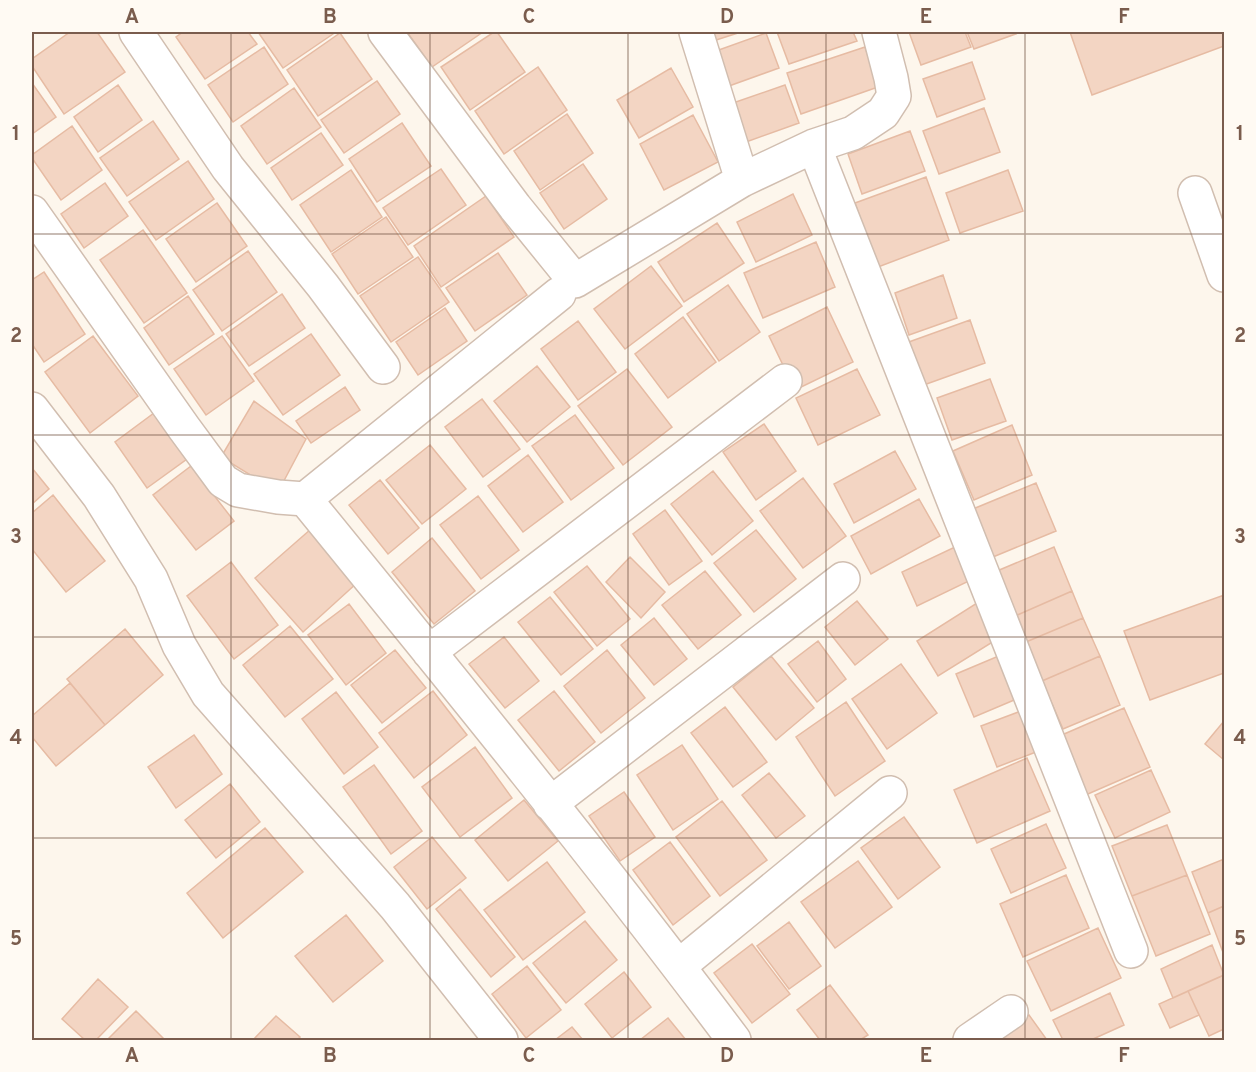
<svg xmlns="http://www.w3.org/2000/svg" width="1256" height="1072" viewBox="0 0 1256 1072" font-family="Overpass,sans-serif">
  <rect width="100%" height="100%" fill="#fdf6ec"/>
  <path fill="#f3d5c3" stroke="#e6bba3" stroke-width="1.5" d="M 70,32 L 97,32 L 125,72 L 64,114 L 32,66 L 32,59 Z
    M 183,32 L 248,32 L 257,44 L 205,79 L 176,37 Z
    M 258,32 L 331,32 L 333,34 L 283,68 Z
    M 407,32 L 483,32 L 432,67 Z
    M 494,32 L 497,32 L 525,72 L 470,110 L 441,67 Z
    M 710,32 L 741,32 L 713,41 Z
    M 777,32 L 853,32 L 857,41 L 789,64 Z
    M 909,32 L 965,32 L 971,47 L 921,65 Z
    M 967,32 L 1021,32 L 974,49 Z
    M 1070,32 L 1224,32 L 1224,46 L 1092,95 Z
    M 340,33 L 372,79 L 318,116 L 287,70 Z
    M 766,33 L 779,68 L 729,86 L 716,51 Z
    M 264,47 L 288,84 L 233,122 L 208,85 Z
    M 865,47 L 878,87 L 801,114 L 787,73 Z
    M 972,62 L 985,99 L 937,117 L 923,79 Z
    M 538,67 L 567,110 L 504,154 L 475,111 Z
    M 671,68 L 693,107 L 639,138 L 617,100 Z
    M 377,81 L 400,114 L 344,153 L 321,120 Z
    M 32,83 L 56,117 L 32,134 Z
    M 118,85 L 142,120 L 98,152 L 74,117 Z
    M 785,85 L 799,123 L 746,142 L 733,103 Z
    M 294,88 L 321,127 L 267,164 L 241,126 Z
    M 984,108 L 1000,152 L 939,174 L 923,131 Z
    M 567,114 L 593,153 L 540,190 L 514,151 Z
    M 693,115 L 718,162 L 664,190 L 640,144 Z
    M 153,121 L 179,159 L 127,196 L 100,158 Z
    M 402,123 L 431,166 L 377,202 L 349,159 Z
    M 72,126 L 102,170 L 61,200 L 32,158 L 32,155 Z
    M 910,131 L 925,171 L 862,194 L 848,154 Z
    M 321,133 L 343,165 L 292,200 L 271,168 Z
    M 188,161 L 214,199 L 156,240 L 129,202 Z
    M 583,164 L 607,199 L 564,229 L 540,193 Z
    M 441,169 L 466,205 L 408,245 L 383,208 Z
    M 351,170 L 382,217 L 331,252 L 300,205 Z
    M 1008,170 L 1023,211 L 960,233 L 946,193 Z
    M 926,177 L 949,240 L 878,267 L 855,203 Z
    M 105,183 L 128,216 L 84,248 L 61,214 Z
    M 793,194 L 812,235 L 756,262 L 737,222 Z
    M 486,196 L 514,237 L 441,287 L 414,246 Z
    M 217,203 L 247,246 L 196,282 L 166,239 Z
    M 386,217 L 413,257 L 358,294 L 332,254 Z
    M 717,223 L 744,263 L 684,302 L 658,262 Z
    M 143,230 L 187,293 L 144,323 L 100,260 Z
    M 816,242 L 835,287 L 763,318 L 744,273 Z
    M 248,251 L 277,292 L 222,331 L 193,290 Z
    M 498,253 L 527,295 L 475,331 L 446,288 Z
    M 418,257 L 449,302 L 391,342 L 360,296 Z
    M 651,266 L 682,306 L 625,349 L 594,309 Z
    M 44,272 L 85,334 L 44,362 L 32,344 L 32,280 Z
    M 943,275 L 957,318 L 909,335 L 895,293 Z
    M 728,285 L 760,332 L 719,361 L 687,314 Z
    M 282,294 L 305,328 L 249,366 L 226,334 Z
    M 188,296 L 214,334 L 169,365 L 144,328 Z
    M 827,307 L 853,362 L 795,390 L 769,336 Z
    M 445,308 L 467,341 L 418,375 L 396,342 Z
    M 683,317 L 716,362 L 668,398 L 635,354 Z
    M 970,320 L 985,363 L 921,386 L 906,343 Z
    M 578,321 L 616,372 L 578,400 L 541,349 Z
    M 311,334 L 340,375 L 283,415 L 254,374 Z
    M 93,336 L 138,396 L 90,433 L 45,372 Z
    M 222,336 L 254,381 L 206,415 L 174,369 Z
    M 537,366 L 570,407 L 527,442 L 494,401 Z
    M 627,369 L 672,427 L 623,465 L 578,406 Z
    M 857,369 L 880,415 L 818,445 L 796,398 Z
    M 990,379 L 1006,421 L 952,440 L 937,398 Z
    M 345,387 L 360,410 L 311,443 L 296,421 Z
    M 482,399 L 520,449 L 483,477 L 445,427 Z
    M 254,401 L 306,439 L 278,492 L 221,457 Z
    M 154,413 L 187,459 L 147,488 L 115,442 Z
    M 575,415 L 614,468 L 571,500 L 532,446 Z
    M 764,424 L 796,471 L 756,500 L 723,452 Z
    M 1012,425 L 1032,475 L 974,500 L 953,451 Z
    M 430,445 L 466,489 L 422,524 L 386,480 Z
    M 895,451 L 916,489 L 854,523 L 834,484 Z
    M 528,455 L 563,502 L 523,532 L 488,486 Z
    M 191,466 L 234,521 L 196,550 L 153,495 Z
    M 32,468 L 49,489 L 32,504 Z
    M 713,471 L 753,521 L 712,555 L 671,504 Z
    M 803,478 L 846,536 L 803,568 L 760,511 Z
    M 380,480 L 419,528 L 388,554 L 349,505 Z
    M 1036,483 L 1056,531 L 993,557 L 973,509 Z
    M 53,495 L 105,561 L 66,592 L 32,549 L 32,513 Z
    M 478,496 L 519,550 L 481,579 L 440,525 Z
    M 919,499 L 940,536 L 871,574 L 851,536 Z
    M 665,510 L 702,561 L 669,585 L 633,534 Z
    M 311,529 L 358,582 L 303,632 L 255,578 Z
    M 756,530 L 796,579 L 754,612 L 714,563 Z
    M 432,538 L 475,591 L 434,624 L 392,572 Z
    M 955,547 L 971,580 L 917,606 L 902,572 Z
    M 1054,547 L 1072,591 L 1015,616 L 997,571 Z
    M 630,557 L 665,592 L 641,618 L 606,582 Z
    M 231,562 L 278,625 L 234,659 L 187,596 Z
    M 587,566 L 630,619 L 597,646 L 554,592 Z
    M 705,571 L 741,615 L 698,649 L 662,605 Z
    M 1072,591 L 1083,618 L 1026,642 L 1015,616 Z
    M 1224,595 L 1224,673 L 1150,700 L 1124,631 Z
    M 550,597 L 593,649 L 561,675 L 518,622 Z
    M 857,601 L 888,639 L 855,665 L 825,627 Z
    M 977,603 L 999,638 L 938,676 L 917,641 Z
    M 349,604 L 386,653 L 346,685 L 308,635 Z
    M 654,618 L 687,659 L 654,685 L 621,645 Z
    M 1083,618 L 1100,656 L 1042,681 L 1026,642 Z
    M 290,626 L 333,679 L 285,717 L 243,665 Z
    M 125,629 L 163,675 L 105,725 L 67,679 Z
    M 504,637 L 539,681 L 505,708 L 469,664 Z
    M 818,641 L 846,679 L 817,702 L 788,664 Z
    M 395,650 L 426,688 L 382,723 L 351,685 Z
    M 607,650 L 645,698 L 601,733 L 564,686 Z
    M 1001,655 L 1019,698 L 974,717 L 956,674 Z
    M 771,656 L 814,708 L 776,740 L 733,687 Z
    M 1100,656 L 1120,705 L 1063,729 L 1042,681 Z
    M 901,664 L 937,713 L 887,749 L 852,699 Z
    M 70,683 L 105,725 L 56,766 L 32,737 L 32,716 Z
    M 433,691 L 467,735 L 414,778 L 379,733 Z
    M 554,691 L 595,742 L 559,771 L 518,720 Z
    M 336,692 L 378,747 L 344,774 L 302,719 Z
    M 846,702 L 885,761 L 835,796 L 796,737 Z
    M 725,707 L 767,762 L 733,787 L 691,733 Z
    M 1124,708 L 1150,767 L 1081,797 L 1055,738 Z
    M 1021,711 L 1036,752 L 997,767 L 981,726 Z
    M 1224,721 L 1224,760 L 1205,744 Z
    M 194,735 L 222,774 L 176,808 L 148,767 Z
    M 682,745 L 718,799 L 673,830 L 637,775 Z
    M 475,747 L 512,798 L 460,837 L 422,787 Z
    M 1027,758 L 1050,811 L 977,843 L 954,790 Z
    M 374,765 L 422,831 L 391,854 L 343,787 Z
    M 1151,770 L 1170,812 L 1115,838 L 1095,795 Z
    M 769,773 L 805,816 L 776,838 L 742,795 Z
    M 230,784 L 260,822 L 216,858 L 185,820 Z
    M 624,792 L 655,837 L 620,861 L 589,816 Z
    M 524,800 L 558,841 L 508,881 L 475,840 Z
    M 722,801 L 767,860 L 720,896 L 676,837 Z
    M 904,817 L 940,867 L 898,899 L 861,848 Z
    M 1046,824 L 1066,868 L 1011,893 L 991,849 Z
    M 1167,825 L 1187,875 L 1132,896 L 1112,846 Z
    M 265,828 L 303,872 L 223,938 L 187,893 Z
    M 432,837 L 466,878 L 427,909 L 394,867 Z
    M 670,842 L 710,896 L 673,925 L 633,870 Z
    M 1224,859 L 1224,906 L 1208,913 L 1192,872 Z
    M 858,861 L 892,907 L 835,948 L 801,902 Z
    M 547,862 L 585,912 L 523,960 L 484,910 Z
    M 1066,875 L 1089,928 L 1023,957 L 1000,904 Z
    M 1187,875 L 1210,934 L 1156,956 L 1132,896 Z
    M 460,889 L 515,957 L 491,977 L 436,909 Z
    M 1224,906 L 1224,955 L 1208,913 Z
    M 346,915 L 383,961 L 333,1002 L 295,956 Z
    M 585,921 L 617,960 L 566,1003 L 533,963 Z
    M 789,922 L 821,966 L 789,989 L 757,946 Z
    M 1098,928 L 1121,978 L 1051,1011 L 1027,961 Z
    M 752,944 L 790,994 L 752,1023 L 714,973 Z
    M 1212,945 L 1224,975 L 1173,998 L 1161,969 Z
    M 527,966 L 561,1010 L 526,1038 L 492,994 Z
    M 624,972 L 651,1007 L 612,1038 L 585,1004 Z
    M 1224,975 L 1224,1029 L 1209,1036 L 1188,991 Z
    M 98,979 L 128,1007 L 96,1040 L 85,1040 L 62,1019 Z
    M 830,985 L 868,1035 L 860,1040 L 820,1040 L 797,1010 Z
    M 1188,991 L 1199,1015 L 1170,1028 L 1159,1004 Z
    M 1110,993 L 1124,1025 L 1091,1040 L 1063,1040 L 1053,1020 Z
    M 136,1011 L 165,1040 L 107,1040 Z
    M 1029,1015 L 1047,1040 L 993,1040 Z
    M 276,1016 L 300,1037 L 297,1040 L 253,1040 Z
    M 668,1018 L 686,1040 L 640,1040 Z
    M 572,1027 L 583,1040 L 555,1040 Z"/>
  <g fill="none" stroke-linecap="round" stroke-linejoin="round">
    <defs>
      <path id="minor" d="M 136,32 L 228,168 L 323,286 L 383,367
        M 385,32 L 515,207 L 575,281 L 742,180 L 814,146 L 853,133 L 883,113 L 894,96 L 891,78 L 879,32
        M 696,32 L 742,180
        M 814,146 L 1131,951
        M 1195,193 L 1224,275
        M 32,212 L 184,428 L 223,481 L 238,490 L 278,497 L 305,499 L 559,294
        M 32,409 L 99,496 L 151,579 L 179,645 L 208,694 L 395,906 L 501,1040
        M 305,499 C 450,677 596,856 734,1040
        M 429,652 L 785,381
        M 550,804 L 843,579
        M 679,966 L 890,793
        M 970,1040 L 1011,1012"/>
    </defs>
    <use href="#minor" stroke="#d1beb0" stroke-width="36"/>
    <use href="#minor" stroke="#fff" stroke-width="33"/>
  </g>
  <path fill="none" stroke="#7a5c4d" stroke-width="1.5" stroke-opacity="0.55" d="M 231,32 L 231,1040M 430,32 L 430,1040M 628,32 L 628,1040M 826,32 L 826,1040M 1025,32 L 1025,1040M 32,234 L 1224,234M 32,435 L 1224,435M 32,637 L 1224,637M 32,838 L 1224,838"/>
  <rect width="1256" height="1072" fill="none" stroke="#fffaf3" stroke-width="66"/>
  <rect x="33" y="33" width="1190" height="1006" fill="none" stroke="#7a5c4d" stroke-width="2"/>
  <g font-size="20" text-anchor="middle" font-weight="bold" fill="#7a5c4d">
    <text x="132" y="23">A</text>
    <text x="330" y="23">B</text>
    <text x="529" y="23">C</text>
    <text x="727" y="23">D</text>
    <text x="926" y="23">E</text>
    <text x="1124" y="23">F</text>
    <text x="16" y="140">1</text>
    <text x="1240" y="140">1</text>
    <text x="16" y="342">2</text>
    <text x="1240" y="342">2</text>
    <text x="16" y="543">3</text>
    <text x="1240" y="543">3</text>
    <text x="16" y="744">4</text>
    <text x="1240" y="744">4</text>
    <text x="16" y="945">5</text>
    <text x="1240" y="945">5</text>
    <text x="132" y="1062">A</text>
    <text x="330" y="1062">B</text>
    <text x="529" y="1062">C</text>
    <text x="727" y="1062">D</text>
    <text x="926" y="1062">E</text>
    <text x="1124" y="1062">F</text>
  </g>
</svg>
